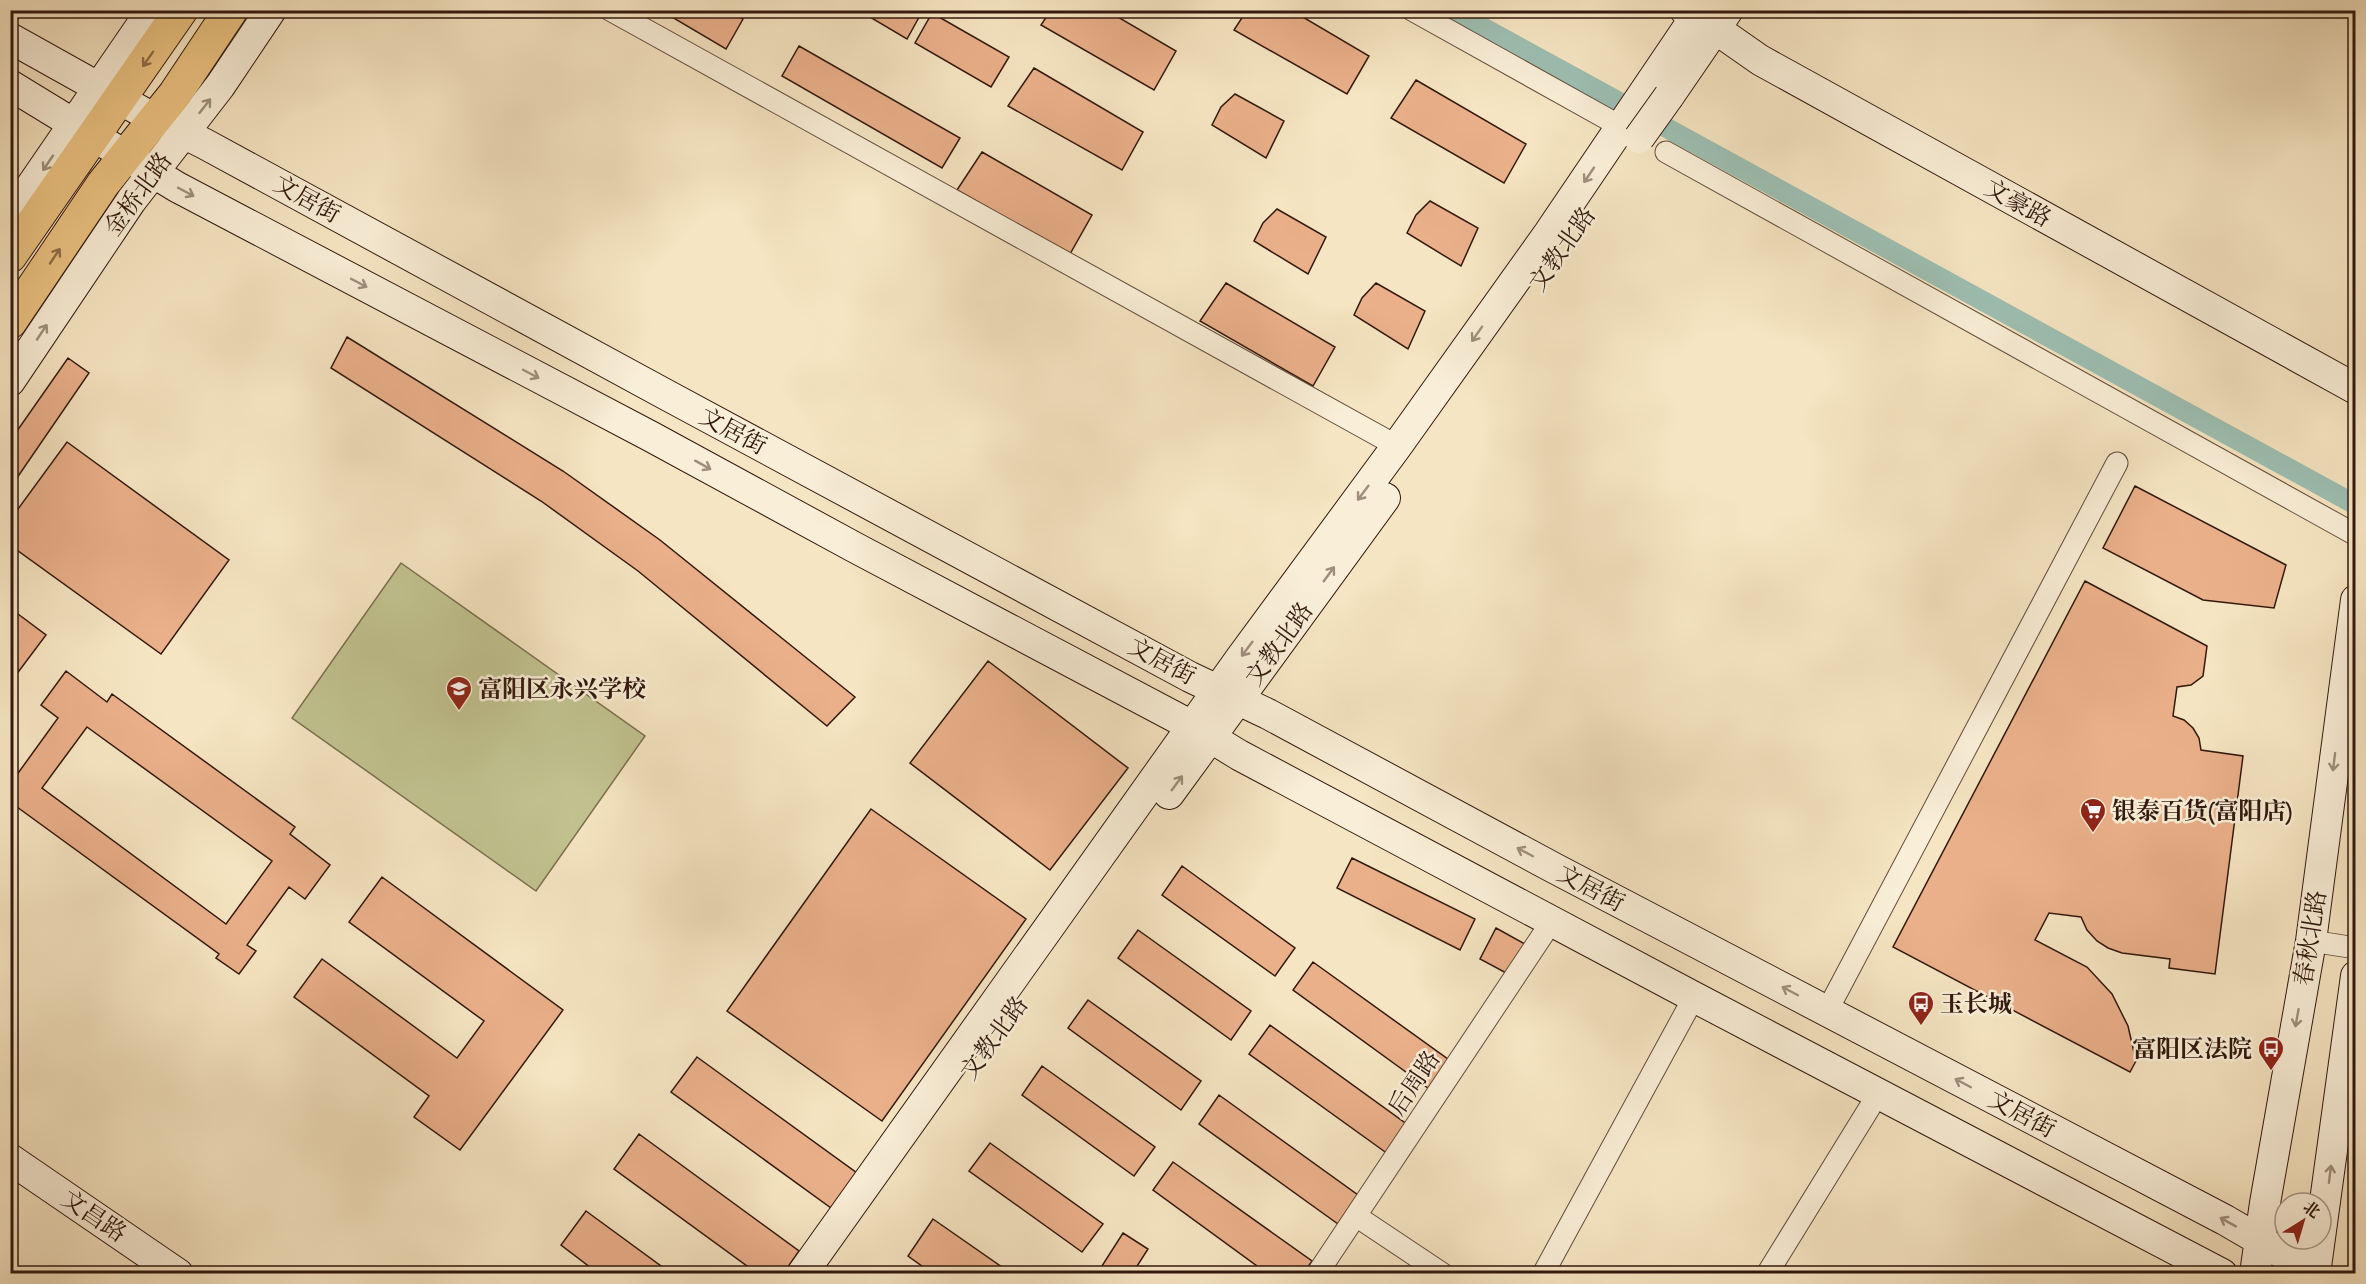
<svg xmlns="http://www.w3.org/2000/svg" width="2366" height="1284" viewBox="0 0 2366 1284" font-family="'IM FELL English','Noto Serif SC',serif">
  <rect width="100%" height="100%" fill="#f6e5c2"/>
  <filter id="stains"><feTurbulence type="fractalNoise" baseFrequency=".00333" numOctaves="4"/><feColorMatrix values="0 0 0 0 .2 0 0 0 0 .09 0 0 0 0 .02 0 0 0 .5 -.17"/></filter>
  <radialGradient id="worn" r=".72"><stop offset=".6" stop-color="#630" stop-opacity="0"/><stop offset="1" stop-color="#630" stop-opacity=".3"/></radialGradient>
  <path fill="#c1c390" stroke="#7a6e4f" stroke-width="1.5" d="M 401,563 L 645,736 L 536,891 L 292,718 Z"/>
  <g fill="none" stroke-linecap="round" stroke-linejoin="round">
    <path stroke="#9dbfb2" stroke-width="20" d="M 1451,10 L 2356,505"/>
  </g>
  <path fill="#eab08a" stroke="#32180e" stroke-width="1.5" fill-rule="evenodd" d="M 660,10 L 729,10 L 743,19 L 726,49 Z
    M 858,10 L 923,10 L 907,39 Z
    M 1051,10 L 1106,10 L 1176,51 L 1154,90 L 1041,25 Z
    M 1247,10 L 1291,10 L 1369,56 L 1347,94 L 1234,30 Z
    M 932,13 L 1009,57 L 991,87 L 915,43 Z
    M 799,46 L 960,138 L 942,168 L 782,76 Z
    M 1034,68 L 1143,132 L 1122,170 L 1008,106 Z
    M 1416,80 L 1526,144 L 1504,183 L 1391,118 Z
    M 1235,94 L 1284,121 L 1266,158 L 1212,125 L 1221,107 Z
    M 982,152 L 1092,215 L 1070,254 L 957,190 Z
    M 1430,201 L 1478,228 L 1461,266 L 1407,233 L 1416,215 Z
    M 1277,209 L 1326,237 L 1308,274 L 1254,241 L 1263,223 Z
    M 1226,283 L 1335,347 L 1313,386 L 1200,321 Z
    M 1376,283 L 1425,311 L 1408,349 L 1354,315 L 1362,298 Z
    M 347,337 L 563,471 L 660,540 L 855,697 L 827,726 L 638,571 L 541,501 L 331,368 Z
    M 68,358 L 89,373 L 10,488 L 10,441 Z
    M 67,442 L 229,560 L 161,654 L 10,545 L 10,520 Z
    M 2135,486 L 2286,565 L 2274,608 L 2203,600 L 2103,548 Z
    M 2085,581 L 2207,646 L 2203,676 L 2191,685 L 2177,687 L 2173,716 L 2184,720 L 2193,728 L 2199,738 L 2201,750 L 2243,756 L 2215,974 L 2169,968 L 2170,959 L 2122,953 L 2108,948 L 2097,941 L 2087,930 L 2081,917 L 2049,913 L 2035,940 L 2087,967 L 2112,994 L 2128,1026 L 2136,1061 L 2130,1072 L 1893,947 Z
    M 10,608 L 46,635 L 10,683 Z
    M 988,661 L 1128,768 L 1050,870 L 910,763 Z
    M 66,671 L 107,702 L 112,694 L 295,827 L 290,834 L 330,865 L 305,899 L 289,887 L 247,945 L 256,951 L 239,974 L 216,958 L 219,954 L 17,807 L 15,810 L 10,807 L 10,771 L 16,776 L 58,718 L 41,705 ZM 87,727 L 272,861 L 226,924 L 42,788 Z
    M 871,809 L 1026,919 L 882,1121 L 727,1011 Z
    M 1352,858 L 1475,919 L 1460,950 L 1337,888 Z
    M 1182,866 L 1295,948 L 1275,976 L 1162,895 Z
    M 382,877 L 563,1010 L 460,1150 L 414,1117 L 429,1096 L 294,997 L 322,959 L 457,1058 L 484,1021 L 349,922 Z
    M 1496,928 L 1525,944 L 1508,974 L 1480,959 Z
    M 1138,930 L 1251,1011 L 1231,1040 L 1118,958 Z
    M 1313,962 L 1452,1062 L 1432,1091 L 1293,990 Z
    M 1088,1000 L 1201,1081 L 1181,1110 L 1068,1028 Z
    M 1270,1025 L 1408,1125 L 1388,1154 L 1249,1054 Z
    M 697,1057 L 857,1173 L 831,1208 L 671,1092 Z
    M 1042,1066 L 1155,1147 L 1134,1176 L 1022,1095 Z
    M 1219,1095 L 1358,1195 L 1338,1224 L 1199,1124 Z
    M 639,1134 L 799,1251 L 783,1274 L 758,1274 L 614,1169 Z
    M 990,1143 L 1103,1224 L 1082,1252 L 969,1171 Z
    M 1173,1162 L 1312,1261 L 1303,1274 L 1268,1274 L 1153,1190 Z
    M 586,1211 L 672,1274 L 599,1274 L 561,1245 Z
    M 933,1219 L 1012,1274 L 933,1274 L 908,1256 Z
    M 1123,1233 L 1148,1249 L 1132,1274 L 1107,1274 L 1100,1269 Z"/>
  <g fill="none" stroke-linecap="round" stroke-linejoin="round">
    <defs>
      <path id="street" d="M 610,10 L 1397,446
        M 1412,10 L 1611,121
        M 1666,152 L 2356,535
        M 2311,941 L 2356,948
        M 1827,1011 L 2117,463
        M 1356,1216 L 1443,1274
        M 1317,1274 L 1552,921
        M 1543,1274 L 1694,997
        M 1767,1274 L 1878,1094"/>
      <path id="secondary" d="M 1685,10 L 1697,16 L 1760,60 L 2356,389
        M 10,38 L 155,119 L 205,144 L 663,393 L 1190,677 L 1268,714 L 1554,868 L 2225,1220 L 2318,1274
        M 10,85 L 177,187 L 650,436 L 854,547 L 1192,726 L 1239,755 L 1694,997 L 2222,1274
        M 1669,96 L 1728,10
        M 10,217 L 152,10
        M 10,381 L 131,201 L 220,86 L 271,10
        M 1169,794 L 1385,498
        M 10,1159 L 178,1274
        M 802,1274 L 1240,659 L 1397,446 L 1549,233 L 1700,10
        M 2255,1274 L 2265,1203 L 2311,941 L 2356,600
        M 2315,1274 L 2356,976"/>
      <path id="primary" d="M 10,256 L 181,10
        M 10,322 L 103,184 L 175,94 L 231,10"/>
    </defs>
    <use href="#street" stroke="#634b3b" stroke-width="23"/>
    <use href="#secondary" stroke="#32180e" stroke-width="32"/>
    <use href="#primary" stroke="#32180e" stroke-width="35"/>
    <use href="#street" stroke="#f9eed7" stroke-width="21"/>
    <use href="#secondary" stroke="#f9eed7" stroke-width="30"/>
    <use href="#primary" stroke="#ebc281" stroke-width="33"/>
    <defs>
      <path id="secondary-bridge" d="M 1639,138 L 1669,96"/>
    </defs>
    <use href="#secondary-bridge" stroke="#32180e" stroke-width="32" stroke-linecap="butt"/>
    <use href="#secondary-bridge" stroke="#f9eed7" stroke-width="30"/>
  </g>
  <defs><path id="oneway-shaft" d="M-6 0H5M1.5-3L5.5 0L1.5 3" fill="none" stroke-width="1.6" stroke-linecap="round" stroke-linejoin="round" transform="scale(1.5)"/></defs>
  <g stroke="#8e6d48">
    <use href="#oneway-shaft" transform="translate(148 59) rotate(125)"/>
    <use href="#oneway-shaft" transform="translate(55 256) rotate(-56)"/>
  </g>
  <g stroke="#9f8e7d">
    <use href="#oneway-shaft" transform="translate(205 106) rotate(-52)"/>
    <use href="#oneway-shaft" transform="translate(48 163) rotate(124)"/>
    <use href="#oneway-shaft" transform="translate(1589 175) rotate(124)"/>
    <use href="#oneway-shaft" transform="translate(186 192) rotate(28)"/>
    <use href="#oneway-shaft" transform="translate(359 283) rotate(28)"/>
    <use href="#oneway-shaft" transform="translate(42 332) rotate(-56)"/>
    <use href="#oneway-shaft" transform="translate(1477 334) rotate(125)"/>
    <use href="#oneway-shaft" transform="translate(531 374) rotate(28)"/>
    <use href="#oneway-shaft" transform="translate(703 465) rotate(29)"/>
    <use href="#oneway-shaft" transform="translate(1363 493) rotate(127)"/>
    <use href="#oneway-shaft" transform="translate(1329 574) rotate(-54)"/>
    <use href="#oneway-shaft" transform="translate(1247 649) rotate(127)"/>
    <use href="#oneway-shaft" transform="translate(2334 762) rotate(97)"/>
    <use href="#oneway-shaft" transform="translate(1177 783) rotate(-54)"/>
    <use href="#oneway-shaft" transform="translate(1525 852) rotate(-152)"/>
    <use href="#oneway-shaft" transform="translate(1790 991) rotate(-152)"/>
    <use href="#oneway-shaft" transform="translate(2297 1018) rotate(100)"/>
    <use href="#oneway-shaft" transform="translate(1963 1083) rotate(-152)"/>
    <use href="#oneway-shaft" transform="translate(2330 1174) rotate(-83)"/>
    <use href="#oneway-shaft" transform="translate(2228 1222) rotate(-151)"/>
  </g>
  <defs>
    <symbol id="school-pin" viewBox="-11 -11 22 30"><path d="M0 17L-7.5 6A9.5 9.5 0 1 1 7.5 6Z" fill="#8f2418" stroke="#f9eed7"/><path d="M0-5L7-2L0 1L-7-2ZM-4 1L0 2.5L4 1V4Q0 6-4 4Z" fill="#fff"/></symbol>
    <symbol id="supermarket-pin" viewBox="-11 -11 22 30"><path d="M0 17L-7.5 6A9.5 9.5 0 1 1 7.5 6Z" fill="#8f2418" stroke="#f9eed7"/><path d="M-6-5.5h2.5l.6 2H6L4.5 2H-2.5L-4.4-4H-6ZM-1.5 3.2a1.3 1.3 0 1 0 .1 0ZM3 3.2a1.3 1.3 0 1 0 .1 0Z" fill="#fff"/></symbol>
    <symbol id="bus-pin" viewBox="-11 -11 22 30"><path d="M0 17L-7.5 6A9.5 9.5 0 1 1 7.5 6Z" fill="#8f2418" stroke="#f9eed7"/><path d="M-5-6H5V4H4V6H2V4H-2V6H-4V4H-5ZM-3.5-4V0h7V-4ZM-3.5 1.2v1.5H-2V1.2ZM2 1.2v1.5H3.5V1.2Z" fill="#fff"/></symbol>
  </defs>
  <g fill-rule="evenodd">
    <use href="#school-pin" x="444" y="674" width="30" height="40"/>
    <use href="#supermarket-pin" x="2078" y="796" width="30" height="40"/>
    <use href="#bus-pin" x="1906" y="989" width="30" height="40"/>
    <use href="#bus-pin" x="2256" y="1034" width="30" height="40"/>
  </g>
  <g text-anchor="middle" stroke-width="5" stroke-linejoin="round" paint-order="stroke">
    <g font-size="24" fill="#32180e" stroke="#f9eed7">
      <text transform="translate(138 194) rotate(-54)" y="8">金桥北路</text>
      <text transform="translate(307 199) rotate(29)" y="8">文居街</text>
      <text transform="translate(2018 203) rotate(29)" y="8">文豪路</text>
      <text transform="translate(1562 249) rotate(-55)" y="8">文教北路</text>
      <text transform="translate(733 431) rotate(28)" y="8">文居街</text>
      <text transform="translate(1279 644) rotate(-54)" y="8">文教北路</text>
      <text transform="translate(1162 661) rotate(28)" y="8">文居街</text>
      <text transform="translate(1591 888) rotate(28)" y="8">文居街</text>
      <text transform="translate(2310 938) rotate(-81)" y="8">春秋北路</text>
      <text transform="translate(994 1038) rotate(-54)" y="8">文教北路</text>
      <text transform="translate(1414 1083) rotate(-56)" y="8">后周路</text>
      <text transform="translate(2022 1114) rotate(28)" y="8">文居街</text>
      <text transform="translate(94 1216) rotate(34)" y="8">文昌路</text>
    </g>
    <g font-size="24" font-weight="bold" fill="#32180e" stroke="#f9eed7" text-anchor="start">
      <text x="478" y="697">富阳区永兴学校</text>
      <text x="2112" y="819">银泰百货(富阳店)</text>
      <text x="1940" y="1012">玉长城</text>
      <text x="2252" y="1057" text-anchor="end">富阳区法院</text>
    </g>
  </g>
  <rect width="2366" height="1284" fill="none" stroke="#f6e5c2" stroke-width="36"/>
  <rect x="12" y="12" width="2342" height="1260" fill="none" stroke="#32180e" stroke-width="3"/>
  <rect x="18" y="18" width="2330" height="1248" fill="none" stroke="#32180e" stroke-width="1.5"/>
  <g transform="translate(2303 1221) rotate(37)"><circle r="28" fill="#f9eed7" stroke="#a99887" stroke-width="1.5"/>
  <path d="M0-4.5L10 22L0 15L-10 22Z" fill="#8f2418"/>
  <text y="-9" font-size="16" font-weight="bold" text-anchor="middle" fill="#32180e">北</text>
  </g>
  <rect width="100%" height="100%" filter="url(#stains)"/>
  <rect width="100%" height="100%" fill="url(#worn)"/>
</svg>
